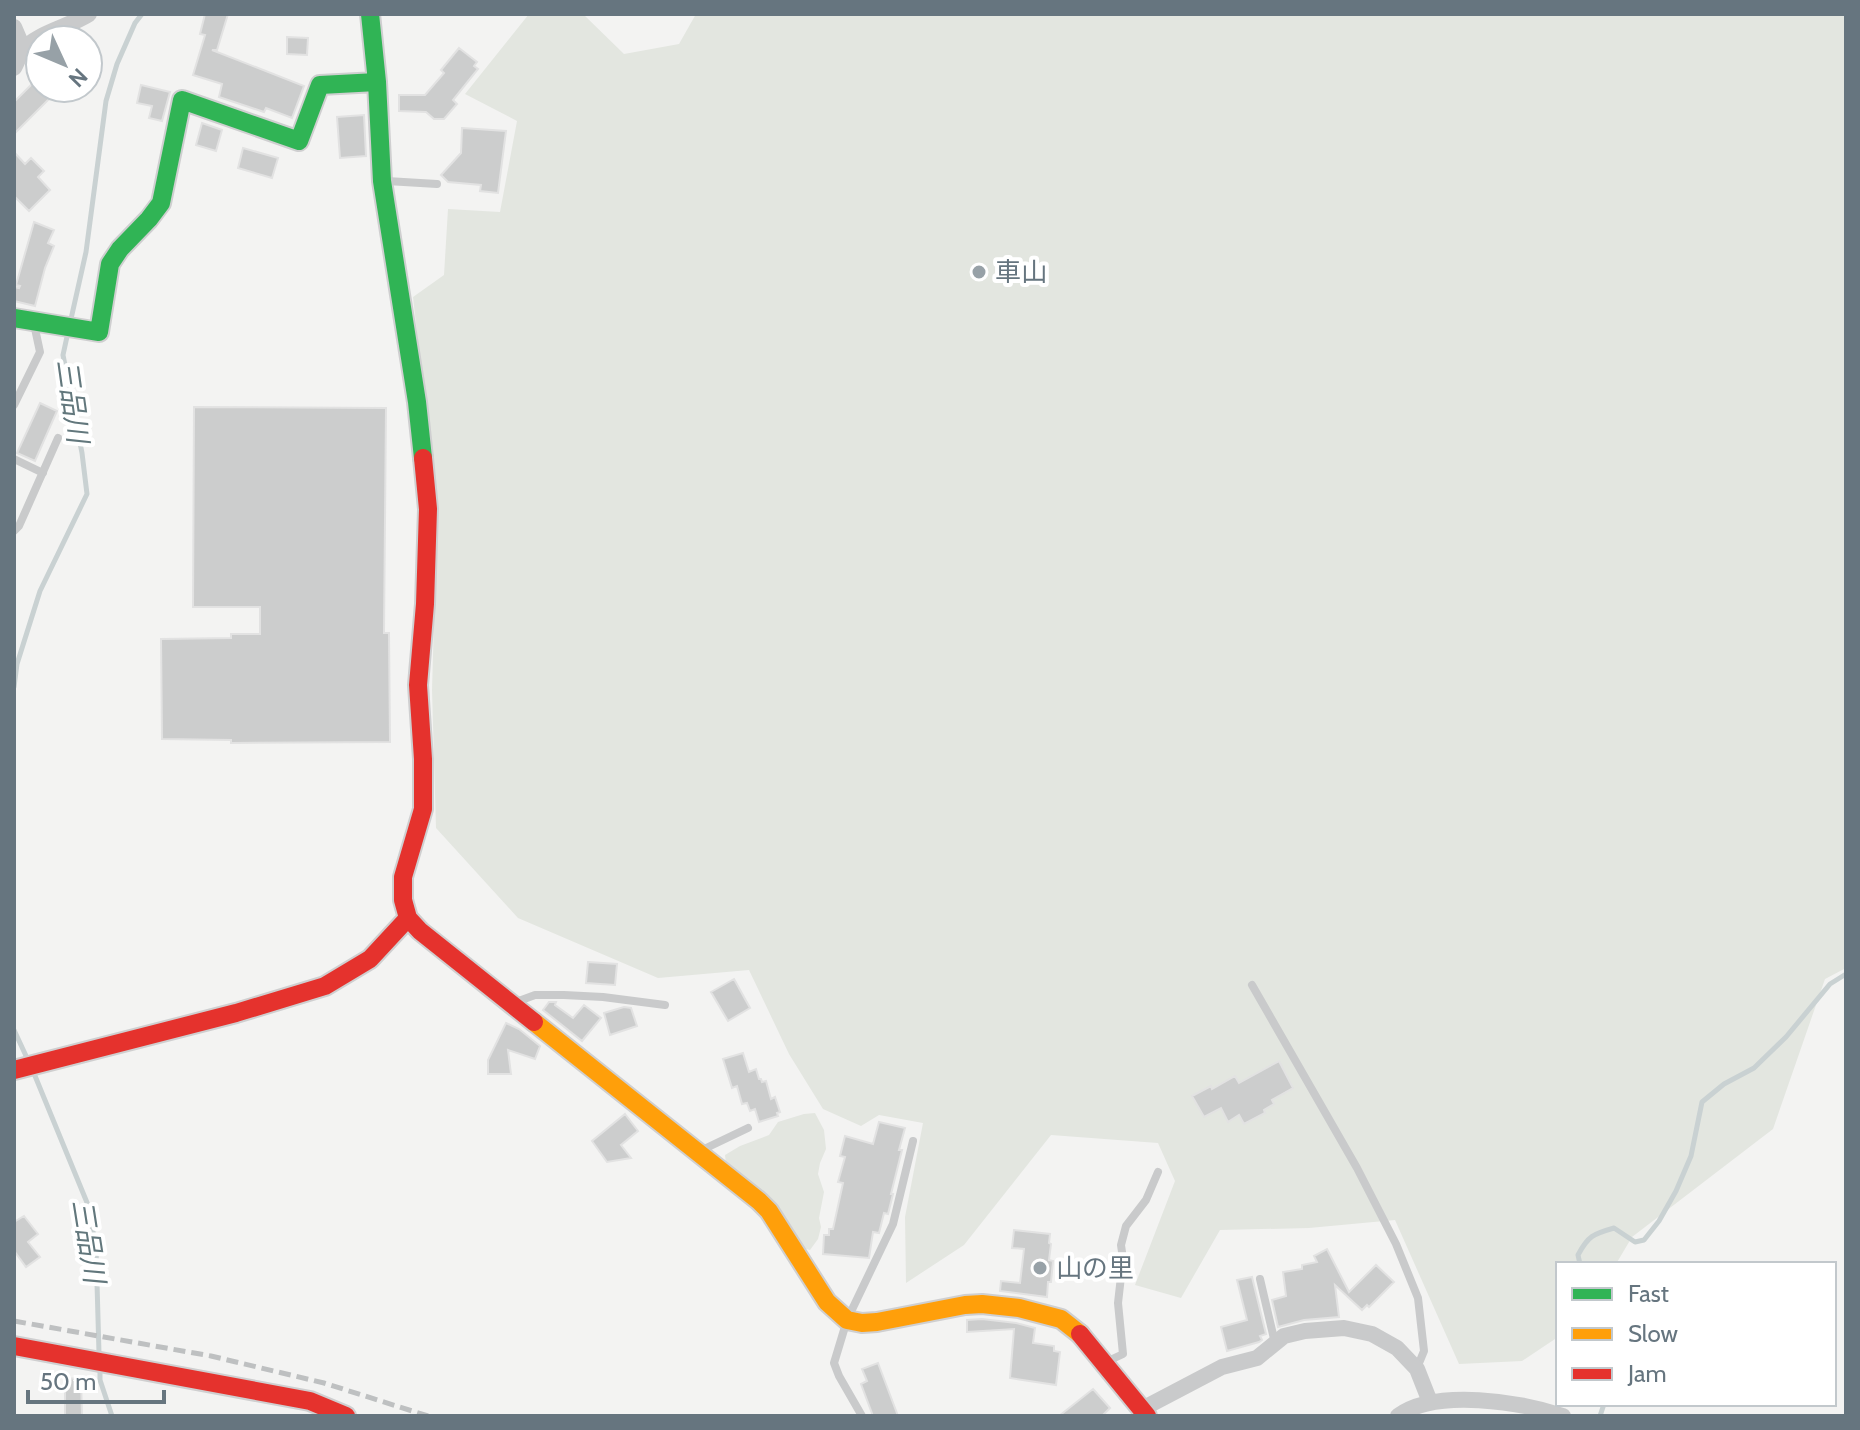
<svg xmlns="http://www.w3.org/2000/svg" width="1860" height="1430" viewBox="0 0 1860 1430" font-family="Cabin,'Noto Sans JP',sans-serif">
  <rect width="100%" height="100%" fill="#f3f3f2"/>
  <path fill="#e3e6e0" d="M 529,14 L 583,14 L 624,54 L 679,44 L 696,14 L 1846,14 L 1846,968 L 1825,979 L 1773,1129 L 1632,1237 L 1616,1264 L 1558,1264 L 1558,1337 L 1522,1361 L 1459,1364 L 1395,1220 L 1309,1228 L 1220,1230 L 1181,1298 L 1135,1285 L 1175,1181 L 1158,1143 L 1051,1135 L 964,1245 L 906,1283 L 905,1217 L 923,1123 L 879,1115 L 861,1126 L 823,1109 L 789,1054 L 749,970 L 658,978 L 518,918 L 436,828 L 432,690 L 437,513 L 413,297 L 444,275 L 448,209 L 500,212 L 517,121 L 465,94 Z
    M 815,1113 L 824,1130 L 826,1149 L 820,1163 L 818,1174 L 824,1192 L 819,1218 L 821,1227 L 818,1239 L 810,1250 L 799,1247 L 726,1164 L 725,1155 L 740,1146 L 769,1135 L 778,1122 L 804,1114 Z"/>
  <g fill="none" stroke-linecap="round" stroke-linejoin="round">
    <path stroke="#c9d1d2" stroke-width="5" d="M 71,319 L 86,252 L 106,101 L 117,64 L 135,23 L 142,14
      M 14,687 L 17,664 L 40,591 L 87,494 L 82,453 L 63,355 L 68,332
      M 14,1030 L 27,1058
      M 33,1071 L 88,1205 L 96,1248 L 99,1353
      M 1580,1264 L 1578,1255 C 1588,1236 1593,1234 1614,1228 L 1635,1242 L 1644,1240 L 1659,1221 L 1676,1191 L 1691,1156 L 1702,1102 L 1724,1084 L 1754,1068 L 1786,1037 L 1830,984 L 1846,974
      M 100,1371 L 100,1380 L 112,1416
      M 1600,1416 L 1604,1404"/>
  </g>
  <path fill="#cccdcd" stroke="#e2e2e2" stroke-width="2" d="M 205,14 L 228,14 L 217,50 L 212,50 L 304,86 L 292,118 L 266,108 L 264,112 L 219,97 L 222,84 L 193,75 L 205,35 L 200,34 Z
    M 287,37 L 308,38 L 307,55 L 287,54 Z
    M 459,48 L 477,62 L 474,66 L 478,69 L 453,100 L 457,104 L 444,119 L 434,119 L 426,112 L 399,111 L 399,95 L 425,95 L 444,73 L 441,70 Z
    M 33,83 L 49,99 L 14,134 L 14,102 Z
    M 141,85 L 170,92 L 162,121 L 149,118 L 152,106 L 137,103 Z
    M 364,115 L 366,156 L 340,158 L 337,117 Z
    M 202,123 L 222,130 L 216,151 L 196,145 Z
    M 462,128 L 506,131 L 498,193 L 480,191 L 481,185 L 448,182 L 441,175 L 461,153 Z
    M 243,148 L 278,158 L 272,178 L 238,168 Z
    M 14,152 L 25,164 L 31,158 L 44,171 L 38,177 L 50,190 L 29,211 L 14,196 Z
    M 34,222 L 54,230 L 48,243 L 54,246 L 45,268 L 35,306 L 14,301 L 14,287 L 19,288 L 20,286 L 16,285 Z
    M 40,403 L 57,411 L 35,461 L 17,453 Z
    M 194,407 L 386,408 L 384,633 L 389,633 L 390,742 L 231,743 L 231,740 L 162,739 L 161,639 L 231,638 L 231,634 L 260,634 L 260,607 L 193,607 Z
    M 588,962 L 617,964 L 615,985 L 586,983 Z
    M 734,979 L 750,1008 L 728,1021 L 711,992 Z
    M 549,1002 L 556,1002 L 555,1005 L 573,1018 L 584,1005 L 601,1018 L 582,1041 L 543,1010 Z
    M 624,1007 L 631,1008 L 637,1026 L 610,1035 L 604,1013 Z
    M 506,1023 L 519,1029 L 540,1046 L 535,1059 L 508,1050 L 511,1074 L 488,1074 L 488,1060 Z
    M 743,1053 L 749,1072 L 756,1069 L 759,1079 L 761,1079 L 762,1082 L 766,1081 L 771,1099 L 775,1097 L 780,1112 L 777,1113 L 778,1116 L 759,1122 L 755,1109 L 750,1111 L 747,1103 L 742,1104 L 737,1086 L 732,1088 L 723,1059 Z
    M 1279,1061 L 1293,1088 L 1272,1100 L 1274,1104 L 1264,1110 L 1265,1113 L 1244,1124 L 1239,1115 L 1228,1122 L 1221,1108 L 1204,1117 L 1192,1096 L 1211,1086 L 1212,1089 L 1235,1076 L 1239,1083 Z
    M 625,1114 L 638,1131 L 621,1145 L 631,1158 L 607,1162 L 592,1141 Z
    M 879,1122 L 905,1128 L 899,1150 L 902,1150 L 891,1194 L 893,1194 L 888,1214 L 884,1213 L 879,1233 L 873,1232 L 869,1258 L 823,1254 L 824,1235 L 829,1235 L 829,1229 L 833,1229 L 843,1183 L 838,1182 L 845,1157 L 840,1156 L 845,1136 L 873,1144 Z
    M 24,1216 L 38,1234 L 28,1242 L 40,1257 L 26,1267 L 15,1252 L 14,1253 L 14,1222 Z
    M 1014,1230 L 1050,1234 L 1049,1243 L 1051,1244 L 1049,1260 L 1053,1261 L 1051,1282 L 1048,1282 L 1047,1297 L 1000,1291 L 1001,1281 L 1020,1283 L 1024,1249 L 1012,1248 Z
    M 1327,1249 L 1349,1292 L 1376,1265 L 1394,1282 L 1369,1307 L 1367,1305 L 1362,1310 L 1335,1285 L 1339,1317 L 1304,1320 L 1278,1327 L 1272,1300 L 1286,1296 L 1283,1272 L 1302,1269 L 1302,1265 L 1317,1262 L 1314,1256 Z
    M 1252,1277 L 1266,1334 L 1260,1336 L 1262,1340 L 1259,1342 L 1227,1351 L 1221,1327 L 1247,1320 L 1237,1280 Z
    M 982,1319 L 1016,1323 L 1035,1328 L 1033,1343 L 1054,1346 L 1054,1351 L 1060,1352 L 1056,1385 L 1010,1378 L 1014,1329 L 967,1332 L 967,1320 Z
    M 878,1363 L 898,1416 L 873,1416 L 861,1384 L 867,1381 L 862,1369 Z
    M 81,1378 L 82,1416 L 65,1416 L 65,1379 Z
    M 1093,1389 L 1110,1408 L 1102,1416 L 1059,1416 Z"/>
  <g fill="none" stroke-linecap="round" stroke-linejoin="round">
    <defs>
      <path id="fast" d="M 370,14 L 377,82 L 382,181 L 417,402 L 423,458
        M 14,318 L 99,332 L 110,264 L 120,249 L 149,219 L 161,203 L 182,100 L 299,141 L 320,85 L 377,82"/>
      <path id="slow" d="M 534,1022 L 759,1201 L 769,1211 L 827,1302 L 847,1320 L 862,1323 L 877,1322 L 965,1305 L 982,1304 L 1019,1308 L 1061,1319 L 1080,1334"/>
      <path id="jam" d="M 423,458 L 428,509 L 425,604 L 418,685 L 423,759 L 423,809 L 403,877 L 403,900 L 408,918 L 420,931 L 534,1022
        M 14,1070 L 236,1013 L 325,986 L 370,959 L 408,918
        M 1080,1334 L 1147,1416
        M 14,1346 L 310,1401 L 346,1416"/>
    </defs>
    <use href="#fast" stroke="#cfcfd0" stroke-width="22"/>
    <use href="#slow" stroke="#cfcfd0" stroke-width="22"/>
    <use href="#jam" stroke="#cfcfd0" stroke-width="22"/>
    <path stroke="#c9cacb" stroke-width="8" d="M 387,181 L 437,184
      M 14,405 L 40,352 L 34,324
      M 14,459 L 43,473
      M 14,531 L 19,526 L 58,438
      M 1252,985 L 1357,1168 L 1396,1244 L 1418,1298 L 1424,1351 L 1417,1368
      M 516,1002 L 535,995 L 564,995 L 603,997 L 665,1005
      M 702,1150 L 748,1128
      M 1260,1279 L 1275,1343
      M 1106,1362 L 1123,1354 L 1118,1303 L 1123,1259 L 1121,1245 L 1126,1226 L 1146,1200 L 1158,1172
      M 862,1416 L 839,1376 L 834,1363 L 847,1320 L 893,1224 L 913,1141"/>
    <path stroke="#c9cacb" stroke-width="16" d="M 14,27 L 23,48
      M 14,68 C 17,63 19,56 22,51 C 34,34 71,26 89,14
      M 1142,1409 L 1222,1367 L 1257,1358 L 1284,1336 L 1305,1331 L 1344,1328 L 1372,1334 L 1397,1348 L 1417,1369 L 1430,1402
      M 1398,1416 C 1436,1388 1521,1402 1563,1416"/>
    <use href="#fast" stroke="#30b455" stroke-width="18"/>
    <use href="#slow" stroke="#ff9f0a" stroke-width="18"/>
    <use href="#jam" stroke="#e5322d" stroke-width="18"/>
    <path stroke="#bec0c1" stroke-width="5" stroke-dasharray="12 6" stroke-linecap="butt" d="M 14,1321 L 211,1356 L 324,1383 L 428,1416"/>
  </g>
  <g fill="#97a1a7" stroke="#fff" stroke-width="3">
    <circle cx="979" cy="272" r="8"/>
    <circle cx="1040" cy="1268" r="8"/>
  </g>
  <g text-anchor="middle" stroke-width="8" stroke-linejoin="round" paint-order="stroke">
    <g font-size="26" fill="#66757f" stroke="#fff" text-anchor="start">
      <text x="995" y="281">車山</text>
      <text x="1056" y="1277">山の里</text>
    </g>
    <g font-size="28" font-style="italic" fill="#62777c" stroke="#fff">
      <text transform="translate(73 401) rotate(82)" y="10">三品川</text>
      <text transform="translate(89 1241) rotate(81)" y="10">三品川</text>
    </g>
  </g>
  <rect width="1860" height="1430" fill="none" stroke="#66757f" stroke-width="32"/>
  <rect x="1556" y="1262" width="280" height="144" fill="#ffffff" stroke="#c2c8cc" stroke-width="2"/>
  <rect x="1572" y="1288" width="40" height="12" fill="#30b455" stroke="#c2c8cc" stroke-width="2"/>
  <text x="1628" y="1302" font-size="24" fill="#66757f">Fast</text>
  <rect x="1572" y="1328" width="40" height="12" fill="#ff9f0a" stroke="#c2c8cc" stroke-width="2"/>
  <text x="1628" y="1342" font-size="24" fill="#66757f">Slow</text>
  <rect x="1572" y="1368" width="40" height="12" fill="#e5322d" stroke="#c2c8cc" stroke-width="2"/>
  <text x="1628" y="1382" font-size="24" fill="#66757f">Jam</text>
  <g transform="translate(64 64) rotate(134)"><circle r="38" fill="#ffffff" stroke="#c2c8cc" stroke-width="2"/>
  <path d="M0-6L14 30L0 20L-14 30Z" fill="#97a1a7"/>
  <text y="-12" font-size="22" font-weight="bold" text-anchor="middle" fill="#66757f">N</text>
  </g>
  <path d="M28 1390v12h136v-12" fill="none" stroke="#66757f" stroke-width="4"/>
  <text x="40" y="1390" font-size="24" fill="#66757f" stroke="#ffffff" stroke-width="6" paint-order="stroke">50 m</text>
</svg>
